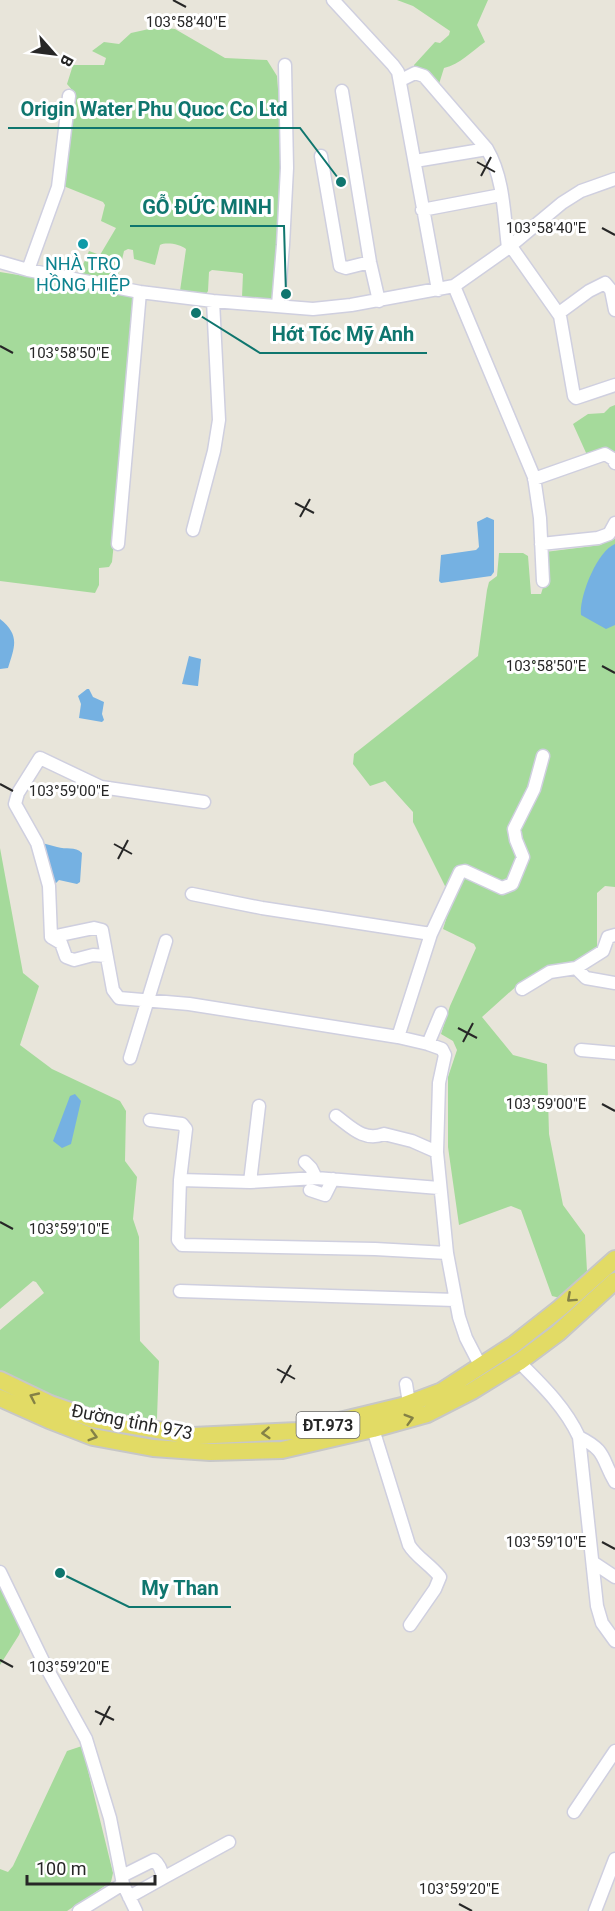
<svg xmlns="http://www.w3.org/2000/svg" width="615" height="1911" viewBox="0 0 615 1911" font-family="Roboto,sans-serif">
  <rect width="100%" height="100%" fill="#e8e5da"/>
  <path fill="#a5da9b" d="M 397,0 L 488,0 L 477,25 L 485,42 C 471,52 460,64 444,68 L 439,84 L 435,83 L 414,70 L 414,65 L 435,42 L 440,43 L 449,35 L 450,31 L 413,6 Z
    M 158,27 L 175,29 L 225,58 L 267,60 L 277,76 L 284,167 L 276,301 L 242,297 L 243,274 L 241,273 L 212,270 L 209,272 L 208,291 L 206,294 L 180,291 L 186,249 C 180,244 166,242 160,245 L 155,265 L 134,259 L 133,250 L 128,249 L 124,251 L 117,282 L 82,277 L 79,274 L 89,251 L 100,255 L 116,228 L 101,221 L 105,205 L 103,202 L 61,185 L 64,178 L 73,91 L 67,84 L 73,65 L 104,65 L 106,58 L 92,51 L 104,42 L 119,44 L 131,33 Z
    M 0,272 L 128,293 L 135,297 L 128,404 L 112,562 L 109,567 L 99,568 L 99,585 L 95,593 L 0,581 Z
    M 615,405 L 615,458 L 587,455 L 573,424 L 588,414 L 604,413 L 610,407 Z
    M 615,528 L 615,887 L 605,886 L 597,893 L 597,946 L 593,956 L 521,982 L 482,1017 L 513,1055 L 547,1064 L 549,1134 L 563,1205 L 585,1235 L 587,1271 L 560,1298 L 552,1296 L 521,1210 L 511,1206 L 459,1225 L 448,1147 L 448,1077 L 457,1050 L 453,1041 L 441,1034 L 450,1006 L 476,948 L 474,944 L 443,929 L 454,894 L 447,890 L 413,822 L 413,812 L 385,781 L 370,786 L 353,764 L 354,754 L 478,656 L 487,590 L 489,582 L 497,576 L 499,553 L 523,553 L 528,556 L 531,594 L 541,594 L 545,581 L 545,552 L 601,545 Z
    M 0,848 L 23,973 L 39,986 L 20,1045 L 52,1069 L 120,1101 L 126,1111 L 125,1161 L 137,1177 L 133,1219 L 139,1237 L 140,1341 L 159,1361 L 157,1418 L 152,1425 L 42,1398 L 0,1377 L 0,1330 L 44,1293 L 36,1282 L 33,1281 L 0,1309 Z
    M 0,1578 L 22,1627 L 19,1635 L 0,1665 Z
    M 82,1746 L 113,1873 L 111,1882 L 67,1911 L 0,1911 L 0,1869 L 8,1872 L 13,1866 L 67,1751 Z"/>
  <path fill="#75b1e2" d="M 487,517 L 494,520 L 494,572 L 491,576 L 441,583 L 439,581 L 441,555 L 476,550 L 479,547 L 477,522 Z
    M 615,544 L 615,625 L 606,629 L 581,615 C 579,597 597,551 615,544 Z
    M 0,619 C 20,635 15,646 8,668 L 0,669 Z
    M 189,656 L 201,659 L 198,686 L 197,686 L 182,684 Z
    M 87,689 L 89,689 L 93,697 L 104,702 L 102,714 L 104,720 L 102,722 L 79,718 L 81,704 L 78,696 Z
    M 42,843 C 47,844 52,846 57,847 C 66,850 75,846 82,853 L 80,882 L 77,884 L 59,880 L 53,886 Z
    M 75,1094 L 81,1101 L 71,1144 L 62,1148 L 53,1141 L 70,1096 Z"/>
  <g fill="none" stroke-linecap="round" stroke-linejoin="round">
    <defs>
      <path id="minor" d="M 333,0 L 393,65 L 398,72 L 438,290
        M 401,80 L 415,73 L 424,76 L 487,149 C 504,178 504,215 508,248
        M 342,91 L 370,262 L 379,301
        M 321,156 L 340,266 L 346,268 L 370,262
        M 415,161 L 487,149
        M 422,210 L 501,195
        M 510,245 L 560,316 L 574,396 L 576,398 L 615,385
        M 0,262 L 28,270 L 140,292 L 213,301 L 313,309 L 351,305 L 454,286 L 508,248 L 562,203 L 581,191 L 615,179
        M 28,270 L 58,187 L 69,96
        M 454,286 L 534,477 L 540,518 L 543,581
        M 278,305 L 283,245 L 287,168 L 285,65
        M 559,313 L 589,291 L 605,283 L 611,290 L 615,310
        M 534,479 L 605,454 L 613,459 L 615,463
        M 193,530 L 214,451 L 219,420 L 213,301
        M 118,544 L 140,292
        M 541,544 L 598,538 L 609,534 L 615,523
        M 192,894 L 262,908 L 431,934 L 398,1037
        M 431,934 L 460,872 L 465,871 L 502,888 L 512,884 L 523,857 L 516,840 L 514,829 L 534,789 L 543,756
        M 51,937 L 94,928 L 102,930 L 113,990 L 119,998 L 189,1004 L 398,1037 L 428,1044 L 442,1049 L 445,1055 L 439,1083 L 437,1152 L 447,1253 L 459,1317 L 466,1338 L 481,1367
        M 106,956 L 93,955 L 74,960 L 66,957 L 61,943 L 51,937 L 49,886 L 37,843 L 15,804 L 18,793 L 40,758 L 101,787 L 204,802
        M 576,968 L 586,978 L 615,983
        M 522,989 L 550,972 L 576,968 L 603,951 L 608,937 L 615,935
        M 428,1044 L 441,1013
        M 581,1050 L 615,1053
        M 130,1058 L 166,941
        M 336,1116 C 351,1127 364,1142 384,1134 L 412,1141 L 437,1152
        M 150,1120 L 182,1124 L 186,1129 L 180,1180 L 178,1240 L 182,1245 L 375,1249 L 447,1253
        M 305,1162 L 311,1168 L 316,1178
        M 180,1180 L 250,1182 L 316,1178 L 439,1188
        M 250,1182 L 259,1106
        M 310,1190 L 325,1195 L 333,1179
        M 180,1291 L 455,1300
        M 519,1362 C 542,1385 565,1407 579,1437 L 597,1606 L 602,1623 L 615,1641
        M 406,1384 L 409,1403
        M 373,1429 L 409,1545 C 416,1557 431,1565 440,1577 L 435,1589 L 410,1625
        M 579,1437 C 607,1451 601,1458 615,1482
        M 594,1563 L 615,1577
        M 0,1572 L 45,1665 L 86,1739 L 110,1818 L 123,1884 L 136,1911
        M 574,1812 L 615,1751
        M 122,1876 L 154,1860 C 159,1864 162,1872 163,1878 L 129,1897
        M 163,1878 L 229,1842
        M 79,1911 L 123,1884
        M 595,1911 L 615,1859"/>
      <path id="major" d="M 0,1380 L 50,1404 L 93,1419 L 193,1436 L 298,1431 L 402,1406 L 442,1391 L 513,1345 L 560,1308 L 615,1259
        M 0,1398 L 49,1420 L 93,1437 L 153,1448 L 210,1452 L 282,1450 L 373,1429 L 427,1414 L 472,1391 L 519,1362 L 558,1333 L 615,1281"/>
    </defs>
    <use href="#minor" stroke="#cfcfdf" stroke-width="15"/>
    <use href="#major" stroke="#c7c7c7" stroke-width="20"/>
    <use href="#minor" stroke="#fff" stroke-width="12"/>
    <use href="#major" stroke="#e2db65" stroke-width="16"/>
  </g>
  <defs><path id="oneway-chevron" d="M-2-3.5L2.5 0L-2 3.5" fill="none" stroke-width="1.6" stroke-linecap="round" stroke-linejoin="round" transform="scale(1.5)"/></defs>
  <g stroke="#848146">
    <use href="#oneway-chevron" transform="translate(571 1298) rotate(138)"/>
    <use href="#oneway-chevron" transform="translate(34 1397) rotate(-155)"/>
    <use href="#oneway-chevron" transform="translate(409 1419) rotate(-16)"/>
    <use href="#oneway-chevron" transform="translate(266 1433) rotate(176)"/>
    <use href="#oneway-chevron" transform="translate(93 1436) rotate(16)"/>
  </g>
  <path fill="none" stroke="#272727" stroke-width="2" d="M 173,0 L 186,7M 477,162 L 495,172M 481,176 L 491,157M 602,228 L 615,235M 0,346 L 13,353M 295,503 L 314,513M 300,517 L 310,499M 602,666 L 615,673M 0,784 L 13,791M 114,844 L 132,854M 118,859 L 128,840M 458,1028 L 477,1038M 463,1042 L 473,1023M 602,1104 L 615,1111M 0,1222 L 13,1229M 277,1369 L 295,1379M 281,1383 L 291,1365M 602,1542 L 615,1549M 0,1660 L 13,1667M 95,1711 L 114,1720M 100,1725 L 110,1706M 459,1904 L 472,1911"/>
  <circle fill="#0f9aa8" stroke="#fff" stroke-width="2" cx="83" cy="244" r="6"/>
  <g text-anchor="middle" stroke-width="6" stroke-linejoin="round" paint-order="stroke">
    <rect fill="#fff" stroke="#686868" stroke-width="1.5" x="296.5" y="1412" width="63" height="26" rx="4.5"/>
    <g font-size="16" font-weight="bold" fill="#272727">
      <text x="328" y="1431">ĐT.973</text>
    </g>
    <g font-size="18" fill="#0d838f" stroke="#fff">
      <text x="83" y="270">NHÀ TRỌ<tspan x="83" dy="21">HỒNG HIỆP</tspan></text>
    </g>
    <g font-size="18" fill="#272727" stroke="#fff">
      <text transform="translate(132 1422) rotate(11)" y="6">Đường tỉnh 973</text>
    </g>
  </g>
  <g font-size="15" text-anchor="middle" fill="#272727" stroke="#fff" stroke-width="6" stroke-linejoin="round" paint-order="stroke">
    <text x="186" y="27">103°58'40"E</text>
    <text x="546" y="233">103°58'40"E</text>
    <text x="69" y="358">103°58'50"E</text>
    <text x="546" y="671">103°58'50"E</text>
    <text x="69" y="796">103°59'00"E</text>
    <text x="546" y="1109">103°59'00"E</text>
    <text x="69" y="1234">103°59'10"E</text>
    <text x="546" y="1547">103°59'10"E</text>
    <text x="69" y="1672">103°59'20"E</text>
    <text x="459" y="1894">103°59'20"E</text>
  </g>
  <path fill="none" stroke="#0f766e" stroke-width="2" d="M341 182L300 128H8M286 294L284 226H130M196 313L260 353H427M60 1573L129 1607H231"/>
  <g fill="#0f766e" stroke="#fff" stroke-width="2">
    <circle cx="341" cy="182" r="6"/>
    <circle cx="286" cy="294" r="6"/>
    <circle cx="196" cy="313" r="6"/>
    <circle cx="60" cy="1573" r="6"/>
  </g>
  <g font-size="20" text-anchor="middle" font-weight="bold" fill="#0f766e" stroke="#fff" stroke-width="6" stroke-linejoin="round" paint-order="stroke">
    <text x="154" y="116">Origin Water Phu Quoc Co Ltd</text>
    <text x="207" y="214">GỖ ĐỨC MINH</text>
    <text x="343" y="341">Hớt Tóc Mỹ Anh</text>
    <text x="180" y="1595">My Than</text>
  </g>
  <g transform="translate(54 54) rotate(118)" stroke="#ffffff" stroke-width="4.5" paint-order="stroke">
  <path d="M0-4.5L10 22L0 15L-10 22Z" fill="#272727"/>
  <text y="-9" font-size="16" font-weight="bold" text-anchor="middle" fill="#272727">B</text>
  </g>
  <path d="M27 1875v9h128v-9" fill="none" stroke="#272727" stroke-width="3"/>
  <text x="36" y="1875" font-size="18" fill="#272727" stroke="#ffffff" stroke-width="4.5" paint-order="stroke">100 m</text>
</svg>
